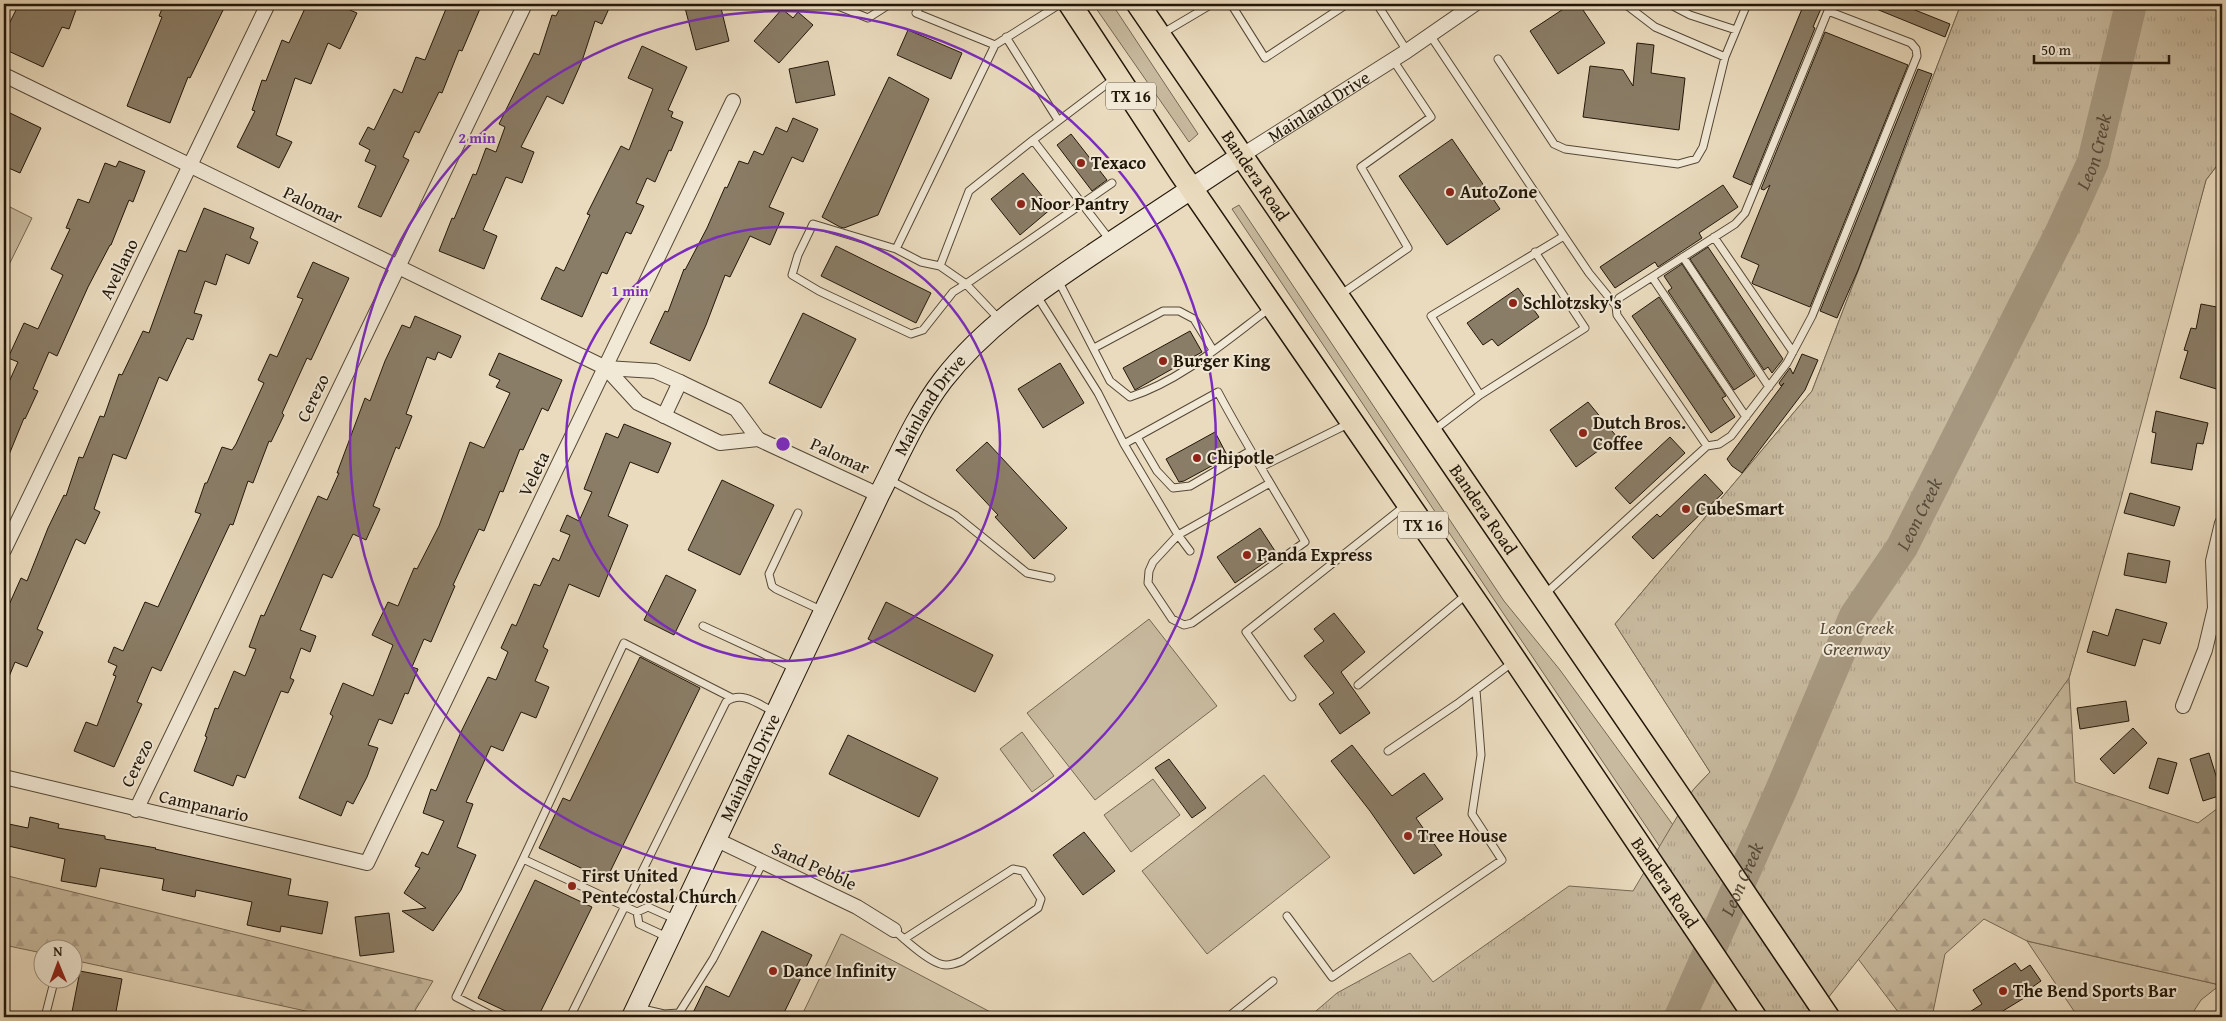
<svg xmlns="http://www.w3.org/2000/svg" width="2226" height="1021" viewBox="0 0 2226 1021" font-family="'Gentium Book Plus',serif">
  <defs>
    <pattern id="forest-firs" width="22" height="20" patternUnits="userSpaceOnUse" patternTransform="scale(1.25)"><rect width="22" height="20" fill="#c8ba9f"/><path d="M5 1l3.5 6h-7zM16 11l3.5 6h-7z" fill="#ac9f88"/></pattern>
    <pattern id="park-tufts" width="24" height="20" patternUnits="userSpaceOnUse" patternTransform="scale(1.25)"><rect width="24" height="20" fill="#c8ba9f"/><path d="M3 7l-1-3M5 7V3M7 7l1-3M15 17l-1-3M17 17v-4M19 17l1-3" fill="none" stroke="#ac9f88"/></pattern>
  </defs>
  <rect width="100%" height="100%" fill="#eadbbe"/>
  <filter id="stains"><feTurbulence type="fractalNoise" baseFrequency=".004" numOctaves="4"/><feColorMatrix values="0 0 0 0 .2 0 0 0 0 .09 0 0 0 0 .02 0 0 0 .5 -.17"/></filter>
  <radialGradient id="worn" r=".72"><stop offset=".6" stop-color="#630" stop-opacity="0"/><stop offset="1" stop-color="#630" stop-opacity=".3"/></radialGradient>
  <path fill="#c8ba9f" stroke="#756854" d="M 1093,4 L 1112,4 L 1198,134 L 1189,142 Z
    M 4,204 L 32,218 L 4,275 Z
    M 1239,205 L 1504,601 L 1560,670 L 1673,825 L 1662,850 L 1232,209 Z
    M 1149,619 L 1217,706 L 1095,800 L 1027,713 Z
    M 1022,732 L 1054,776 L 1032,792 L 1000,749 Z
    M 1264,775 L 1330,857 L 1207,954 L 1142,871 Z
    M 1153,779 L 1180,815 L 1131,852 L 1104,815 Z
    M 841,934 L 844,935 L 1000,1017 L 801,1017 Z
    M 2027,941 L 2220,985 L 2201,1000 L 2190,1017 L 2078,1017 Z"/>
  <path fill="url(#forest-firs)" stroke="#756854" d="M 1961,4 L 2222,4 L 2222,159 L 2206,180 L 2069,678 L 2075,782 L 2198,823 L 2222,805 L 2222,983 L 2220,985 L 2027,941 L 1984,919 L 1945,954 L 1932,1017 L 1902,1017 L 1785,862 L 1693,790 L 1710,772 L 1615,624 L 1812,391 Z
    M 4,875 L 433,981 L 411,1017 L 333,1017 L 73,960 L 72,948 L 42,948 L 42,953 L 4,945 Z"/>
  <path fill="url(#park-tufts)" stroke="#756854" d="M 1961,4 L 2222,4 L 2222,159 L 2206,180 L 2119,506 L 2069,678 L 1947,847 L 1813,1017 L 1309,1017 L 1337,993 L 1410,953 L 1433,982 L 1569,886 L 1633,891 L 1693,790 L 1710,772 L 1615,624 L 1812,391 Z"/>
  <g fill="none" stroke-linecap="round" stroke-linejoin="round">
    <path stroke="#a69880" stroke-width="32" id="s1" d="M 1680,1017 L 1781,790 L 1855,616 L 1902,547 L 2062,230 L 2093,162 L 2131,4"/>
  </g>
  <path fill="#8a7d67" stroke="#221709" d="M 19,4 L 78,4 L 69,29 L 62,27 L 43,67 L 4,49 L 4,34 Z
    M 164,4 L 226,4 L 190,78 L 188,77 L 170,123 L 127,106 L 162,17 L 159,16 Z
    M 307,4 L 336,4 L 357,13 L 340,49 L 328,43 L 311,84 L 295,78 L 276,135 L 292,142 L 279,168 L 237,147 L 255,111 L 252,110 L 262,80 L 266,81 L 282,40 L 289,43 Z
    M 448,4 L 482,4 L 462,51 L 459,50 L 442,93 L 439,92 L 419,133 L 415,131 L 403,157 L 409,160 L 381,217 L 358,207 L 376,166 L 365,161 L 370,150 L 359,144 L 368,127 L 374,130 L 394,89 L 402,93 L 416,57 L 425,60 Z
    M 562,4 L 611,4 L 602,24 L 595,21 L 582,61 L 563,104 L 547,96 L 521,147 L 534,152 L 522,183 L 506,177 L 483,230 L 497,236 L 484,269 L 439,251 L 452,218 L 454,219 L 473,174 L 476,175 L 486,148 L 496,152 L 505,127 L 499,124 L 534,53 L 539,55 L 552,15 L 556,16 Z
    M 684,4 L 720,4 L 729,41 L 696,50 Z
    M 1571,4 L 1579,4 L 1605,43 L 1558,74 L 1530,31 Z
    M 1804,4 L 1823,4 L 1813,27 L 1815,28 L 1751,185 L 1733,177 Z
    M 1864,4 L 1900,4 L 1950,24 L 1945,37 Z
    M 782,9 L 793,18 L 798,12 L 813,25 L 779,63 L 754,41 Z
    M 908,30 L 962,53 L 951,79 L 897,55 Z
    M 1825,32 L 1908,65 L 1810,307 L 1753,284 L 1752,283 L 1759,265 L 1741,257 L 1770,185 L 1764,190 L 1761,189 Z
    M 1637,43 L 1654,45 L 1651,73 L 1685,78 L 1679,130 L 1583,117 L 1590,66 L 1623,70 L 1633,86 Z
    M 642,46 L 687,67 L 668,110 L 673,112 L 671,117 L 683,122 L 671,151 L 669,150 L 655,182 L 647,178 L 636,203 L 644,206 L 631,234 L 626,232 L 607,274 L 602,272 L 582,317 L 541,299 L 556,267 L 564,271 L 590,215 L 587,214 L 621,146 L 629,150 L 653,89 L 628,78 Z
    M 828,61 L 835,95 L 796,103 L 789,69 Z
    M 1918,69 L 1932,74 L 1858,270 L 1837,318 L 1820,311 Z
    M 889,77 L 929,99 L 878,215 L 844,228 L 840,227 L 822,217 Z
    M 10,113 L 41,128 L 20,173 L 4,166 L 4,126 Z
    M 793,118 L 818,129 L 803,162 L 792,157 L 769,207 L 784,213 L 770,245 L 750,236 L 730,277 L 725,275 L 706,325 L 690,361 L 650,343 L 665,311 L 668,312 L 684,269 L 685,270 L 707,228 L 725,187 L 727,188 L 739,161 L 748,164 L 754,151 L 763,155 L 776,127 L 787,132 Z
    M 1071,134 L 1107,180 L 1092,191 L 1057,145 Z
    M 1452,139 L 1500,209 L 1447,245 L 1399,176 Z
    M 119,161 L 145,171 L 133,202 L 129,200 L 111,245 L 110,245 L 88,287 L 57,356 L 49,352 L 33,389 L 38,391 L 25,419 L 24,418 L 4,467 L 4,393 L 18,362 L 8,358 L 24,323 L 38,329 L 63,275 L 51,269 L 70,229 L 66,228 L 78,199 L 89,203 L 105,163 L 116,167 Z
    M 1023,173 L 1052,208 L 1020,235 L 991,199 Z
    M 1723,185 L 1738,207 L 1699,233 L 1702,238 L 1658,267 L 1655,262 L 1615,288 L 1600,267 Z
    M 204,208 L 254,228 L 250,238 L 258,242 L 249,264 L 226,254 L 216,285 L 205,281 L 194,313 L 202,315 L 193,340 L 187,338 L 167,381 L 159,377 L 126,459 L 113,454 L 94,509 L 100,512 L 85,544 L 76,539 L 37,629 L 43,632 L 27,667 L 15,662 L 4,689 L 4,616 L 21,578 L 27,581 L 48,528 L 64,495 L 66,496 L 79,457 L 83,458 L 100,416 L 104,417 L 119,374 L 122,375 L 143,331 L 149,333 L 179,250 L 186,252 Z
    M 836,246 L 931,293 L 916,323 L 821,276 Z
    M 1708,247 L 1783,359 L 1772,373 L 1768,367 L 1764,370 L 1690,259 Z
    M 313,262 L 349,278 L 311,360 L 307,358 L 282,413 L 284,415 L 271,442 L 269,441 L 253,483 L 248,481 L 233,525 L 230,524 L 161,671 L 152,667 L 137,702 L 142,704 L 114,767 L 74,751 L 86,722 L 97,726 L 116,676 L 113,675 L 117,666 L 108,662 L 114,647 L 123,651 L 145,602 L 158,607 L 201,514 L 195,512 L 205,483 L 207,483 L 222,447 L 232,450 L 236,444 L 264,383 L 258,380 L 270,354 L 277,357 L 303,299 L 297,297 Z
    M 1682,264 L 1755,376 L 1734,390 L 1668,291 L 1672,288 L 1664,276 Z
    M 1518,288 L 1539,317 L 1498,346 L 1492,339 L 1483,345 L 1467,323 Z
    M 1659,297 L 1726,396 L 1722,398 L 1735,417 L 1711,433 L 1632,316 Z
    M 2201,304 L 2222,308 L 2222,381 L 2220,390 L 2180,378 L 2188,351 L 2184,350 L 2191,328 L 2196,329 Z
    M 803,313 L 856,339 L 821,408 L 769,383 Z
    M 415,316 L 461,336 L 451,358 L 438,352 L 435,360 L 427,357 L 406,414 L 412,416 L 399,449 L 396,447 L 373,506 L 380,509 L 366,540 L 353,534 L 332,578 L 323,574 L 300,630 L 316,636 L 310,652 L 301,648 L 290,678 L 294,680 L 288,693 L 281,691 L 245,778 L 237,775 L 233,786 L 194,771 L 207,737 L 205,736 L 215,708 L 218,709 L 234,671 L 245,676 L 256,649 L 249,647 L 261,615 L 264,616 L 318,496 L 327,500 L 339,473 L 337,473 L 365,398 L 370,401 L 385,361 L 402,325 L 410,328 Z
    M 1190,331 L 1202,352 L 1135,390 L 1123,368 Z
    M 499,353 L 562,380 L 548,411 L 542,408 L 523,450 L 520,449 L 503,492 L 500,491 L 484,531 L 479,529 L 453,585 L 455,586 L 431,642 L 424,639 L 412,667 L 418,669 L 408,694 L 405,693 L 392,724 L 379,719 L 368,745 L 378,748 L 367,777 L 353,804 L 347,801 L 341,816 L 299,798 L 333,716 L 330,714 L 343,683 L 373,696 L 393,645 L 372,635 L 388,602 L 398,606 L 414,568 L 417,569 L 439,526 L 470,442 L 484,448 L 510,393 L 496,387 L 500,380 L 489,375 Z
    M 1802,354 L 1818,360 L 1805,390 L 1742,473 L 1732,466 L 1727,459 L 1784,383 L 1781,386 L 1779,383 L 1790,368 L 1793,374 Z
    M 1060,363 L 1084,403 L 1043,428 L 1018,389 Z
    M 1588,402 L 1617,437 L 1576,467 L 1550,430 Z
    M 2156,411 L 2208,423 L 2203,444 L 2197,443 L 2192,470 L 2151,463 L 2156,433 L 2152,432 Z
    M 624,424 L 671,443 L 658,473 L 630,462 L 608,516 L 628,525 L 599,597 L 569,584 L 543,647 L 548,650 L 535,681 L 549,687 L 536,718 L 521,712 L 503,751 L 491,746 L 466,802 L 473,804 L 457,847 L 476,855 L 461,890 L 433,931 L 402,911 L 426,908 L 404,893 L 420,868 L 415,866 L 422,852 L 428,855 L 444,821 L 423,813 L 431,789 L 436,791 L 461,732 L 488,677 L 496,680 L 508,652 L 501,648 L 512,624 L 516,626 L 534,584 L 540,586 L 553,558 L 559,561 L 570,535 L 560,531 L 567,515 L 579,521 L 592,492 L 584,489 L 606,433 L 618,438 Z
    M 1215,432 L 1228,457 L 1184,481 L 1179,482 L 1166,459 Z
    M 1670,437 L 1685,453 L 1630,504 L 1615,488 Z
    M 987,442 L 1067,528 L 1034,559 L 995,517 L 998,515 L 956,470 Z
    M 1705,474 L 1723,493 L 1653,559 L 1632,537 L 1657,514 L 1660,517 Z
    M 722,480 L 774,505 L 740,575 L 688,550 Z
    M 2130,493 L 2180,507 L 2174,526 L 2124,513 Z
    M 1260,528 L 1277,554 L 1235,583 L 1217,557 Z
    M 2128,553 L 2170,561 L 2166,583 L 2124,575 Z
    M 666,575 L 696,590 L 674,635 L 644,620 Z
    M 886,602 L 993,655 L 975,692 L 868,639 Z
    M 2116,609 L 2167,623 L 2160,644 L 2143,639 L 2135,666 L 2087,652 L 2093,631 L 2108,636 Z
    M 1334,613 L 1365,652 L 1341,672 L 1370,713 L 1340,734 L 1319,704 L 1334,693 L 1304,656 L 1324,641 L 1314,629 Z
    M 640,657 L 700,688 L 606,880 L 539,848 L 563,798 L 570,801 Z
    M 2126,701 L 2129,721 L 2080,729 L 2077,708 Z
    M 2133,728 L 2147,743 L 2114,774 L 2100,759 Z
    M 848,735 L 938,778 L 919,817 L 829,774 Z
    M 1352,745 L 1392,796 L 1424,773 L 1443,799 L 1416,818 L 1442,855 L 1414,874 L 1370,811 L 1331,761 Z
    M 2209,753 L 2222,795 L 2203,801 L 2190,759 Z
    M 2158,758 L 2177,763 L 2168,794 L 2149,788 Z
    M 1169,759 L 1206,808 L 1192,818 L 1155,768 Z
    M 30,817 L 59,824 L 58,828 L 105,836 L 105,839 L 156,848 L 155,849 L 291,879 L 288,895 L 328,902 L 322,934 L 281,926 L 280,932 L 247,925 L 252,902 L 196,890 L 195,897 L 162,890 L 164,879 L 100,868 L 96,887 L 61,881 L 65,859 L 4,845 L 4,823 L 28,828 Z
    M 1084,832 L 1115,871 L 1083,895 L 1053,855 Z
    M 535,880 L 592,907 L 538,1017 L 518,1017 L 478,998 Z
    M 389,913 L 394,952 L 360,956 L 355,917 Z
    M 762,931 L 812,955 L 782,1017 L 691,1017 L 706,986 L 729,997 Z
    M 2015,963 L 2021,971 L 2030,965 L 2041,981 L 2031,988 L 2034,992 L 1993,1017 L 1962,1017 L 1982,1004 L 1973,990 Z
    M 80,971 L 122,979 L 115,1017 L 71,1017 Z"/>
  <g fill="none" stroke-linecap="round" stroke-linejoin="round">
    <defs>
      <path id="lane" d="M 833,4 L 868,18 L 890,4
        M 921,4 L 916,13 L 995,45
        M 1231,4 L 1265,58 L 1347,4
        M 1377,4 L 1407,51
        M 1625,4 L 1655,27 L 1725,57
        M 1669,4 L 1690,15 L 1736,30
        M 1163,33 L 1212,4
        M 1430,35 L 1564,236 L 1431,316 L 1480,395 L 1434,430
        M 1006,37 L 1058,120
        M 1498,59 L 1554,144 L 1565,149 L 1678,164 L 1696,159 L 1703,147 L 1725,57 L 1747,4
        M 1033,140 L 969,191 L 940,266 L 921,262 L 896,249 L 995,45 L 1060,4
        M 1564,236 L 1589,273 L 1616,306
        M 1714,237 L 1793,352
        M 1110,240 L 1033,140 L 1115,78
        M 896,249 L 813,224 L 798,255 L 792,275 L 819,291 L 911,334 L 923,330 L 953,292 L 966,284 L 940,266
        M 1683,257 L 1769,387
        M 1652,277 L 1746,417
        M 1058,280 L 1110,381 L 1130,397 C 1182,380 1227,340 1270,308
        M 1340,295 L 1408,248 L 1361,167 L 1431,117 L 1393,60
        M 1037,296 L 1098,393 L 1124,444
        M 1000,320 L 966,284 L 1112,183
        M 1094,348 L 1163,311 L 1179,311 L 1194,319 L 1213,350
        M 1480,395 L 1585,328 L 1535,252
        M 1137,437 L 1157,471 L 1173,488 L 1190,486 L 1250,451
        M 1261,467 L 1350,423
        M 888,479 L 955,515 L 1027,573 L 1051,578
        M 798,513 L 769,574 L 772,586 L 776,589 L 823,611
        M 1190,551 L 1178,535 L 1153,562 L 1149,571 L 1148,583 L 1172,619 L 1184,625 L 1192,623 L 1305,542 C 1276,492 1245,443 1218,392 L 1124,444 L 1178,535 L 1270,483
        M 1545,594 L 1707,446 L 1719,444 L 1731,436 L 1787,363 L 1812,316 L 1917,56 L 1916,49 L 1911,43 L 1828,11 L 1745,213 L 1735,224 L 1619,298 L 1616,306 L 1617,315 L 1707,446
        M 703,626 L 796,669
        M 1358,685 L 1467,594
        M 1292,697 L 1246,632 L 1406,505
        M 1388,751 L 1457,704 L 1513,662
        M 637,912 L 523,859 L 624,643 L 732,698
        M 1287,916 L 1332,977 L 1502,860 L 1472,814 L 1481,755 L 1476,690
        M 894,930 C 905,940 932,965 946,965 C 951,965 957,963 962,961 L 1038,908 L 1041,899 L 1023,871 L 1013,869 L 904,939
        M 667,937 L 639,924 L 637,912 L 648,907 L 677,920
        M 638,1008 L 664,1014 L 679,1013 L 713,959 L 763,862
        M 45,1017 L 55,978
        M 495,1017 L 456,997 L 523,859
        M 570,1017 L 726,702 C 742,690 758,704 774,712
        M 1228,1017 L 1273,981
        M 2217,1017 L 2222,1014"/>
      <g id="street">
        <path d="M 4,75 L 606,368 L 638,403 L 720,443 L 758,439 L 879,495"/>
        <path id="s2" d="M 1241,156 L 1407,51 L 1475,4"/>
        <path d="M 606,368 L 655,371 L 680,382 L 736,409 L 758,439"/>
        <path d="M 664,416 L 680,382"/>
        <path d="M 4,550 L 268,4"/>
        <path d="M 2183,706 L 2205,650 L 2215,608 L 2213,561 L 2222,523"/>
        <path d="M 4,777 L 367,863 L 733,101"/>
        <path d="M 136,810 L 525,4"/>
        <path d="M 715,839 L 857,907 L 894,930"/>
      </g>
      <g id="secondary">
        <path id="s3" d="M 632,1017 L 879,495 C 899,456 917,414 943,380 C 985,326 1041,289 1096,252 C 1144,220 1193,188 1241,156"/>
      </g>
      <g id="primary">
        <path id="s4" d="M 1070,4 L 1180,172 L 1482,611 L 1755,1017"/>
        <path id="s5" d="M 1138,4 L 1681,799 L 1828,1017"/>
      </g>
    </defs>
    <use href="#lane" stroke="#544836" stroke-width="9"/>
    <use href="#street" stroke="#544836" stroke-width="16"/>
    <use href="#secondary" stroke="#221709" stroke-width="22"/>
    <use href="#primary" stroke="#221709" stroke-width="25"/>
    <use href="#lane" stroke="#f1e8d5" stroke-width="7"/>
    <use href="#street" stroke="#f1e8d5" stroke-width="14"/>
    <use href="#secondary" stroke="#f1e8d5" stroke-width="20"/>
    <use href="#primary" stroke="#eadbbe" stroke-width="22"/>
  </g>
  <g fill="none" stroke="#7b2cbf" stroke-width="2.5">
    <circle cx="783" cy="444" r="217"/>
    <circle cx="783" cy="444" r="433"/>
  </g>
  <g fill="#8f2418" stroke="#f1e8d5" stroke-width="2">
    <circle cx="1081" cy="163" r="5"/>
    <circle cx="1450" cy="192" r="5"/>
    <circle cx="1021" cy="204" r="5"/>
    <circle cx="1513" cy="303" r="5"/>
    <circle cx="1163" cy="361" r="5"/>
    <circle cx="1583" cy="433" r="5"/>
    <circle cx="1197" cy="458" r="5"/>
    <circle cx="1686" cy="509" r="5"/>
    <circle cx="1247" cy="555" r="5"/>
    <circle cx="1408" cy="836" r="5"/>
    <circle cx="572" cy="886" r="5"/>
    <circle cx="773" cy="971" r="5"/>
    <circle cx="2003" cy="991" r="5"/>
  </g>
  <g text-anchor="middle" stroke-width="4" stroke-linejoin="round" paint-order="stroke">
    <g fill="#f1e8d5" stroke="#605646" stroke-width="1">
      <rect x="1106" y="82.5" width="50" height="27" rx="4"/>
      <rect x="1398" y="511.5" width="50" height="27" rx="4"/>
    </g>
    <g font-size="16" font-weight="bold" fill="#221709">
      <text x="1131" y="102">TX 16</text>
      <text x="1423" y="531">TX 16</text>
    </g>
    <g font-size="18" fill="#221709" stroke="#f1e8d5">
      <text dy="6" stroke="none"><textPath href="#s2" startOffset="92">Mainland Drive</textPath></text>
      <text dy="6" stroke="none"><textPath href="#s5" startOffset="208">Bandera Road</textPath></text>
      <text transform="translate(313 205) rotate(26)" y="6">Palomar</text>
      <text transform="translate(119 269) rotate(-64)" y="6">Avellano</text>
      <text transform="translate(313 398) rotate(-64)" y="6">Cerezo</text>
      <text dy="6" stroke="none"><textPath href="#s3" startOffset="681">Mainland Drive</textPath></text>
      <text transform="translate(840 456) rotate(25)" y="6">Palomar</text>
      <text transform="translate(534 474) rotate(-64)" y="6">Veleta</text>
      <text dy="6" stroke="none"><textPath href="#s5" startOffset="612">Bandera Road</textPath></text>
      <text transform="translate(137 763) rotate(-64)" y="6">Cerezo</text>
      <text dy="6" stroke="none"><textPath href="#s3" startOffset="276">Mainland Drive</textPath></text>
      <text transform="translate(204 806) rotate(13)" y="6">Campanario</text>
      <text transform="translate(814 866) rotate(25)" y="6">Sand Pebble</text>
      <text dy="6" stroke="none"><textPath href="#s4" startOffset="1061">Bandera Road</textPath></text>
    </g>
    <g font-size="18" font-weight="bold" fill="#221709" stroke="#f1e8d5" text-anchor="start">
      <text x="1091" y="169">Texaco</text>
      <text x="1460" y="198">AutoZone</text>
      <text x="1031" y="210">Noor Pantry</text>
      <text x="1523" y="309">Schlotzsky's</text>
      <text x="1173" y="367">Burger King</text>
      <text x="1593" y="429">Dutch Bros.<tspan x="1593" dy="21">Coffee</tspan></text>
      <text x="1207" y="464">Chipotle</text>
      <text x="1696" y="515">CubeSmart</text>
      <text x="1257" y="561">Panda Express</text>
      <text x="1418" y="842">Tree House</text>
      <text x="582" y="882">First United<tspan x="582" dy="21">Pentecostal Church</tspan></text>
      <text x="783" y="977">Dance Infinity</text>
      <text x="2013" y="997">The Bend Sports Bar</text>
    </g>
    <g font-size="18" font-style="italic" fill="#544836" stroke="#f1e8d5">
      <text x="1857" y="634">Leon Creek<tspan x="1857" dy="21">Greenway</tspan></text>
    </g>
    <g font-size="19" font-style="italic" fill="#574b39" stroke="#f1e8d5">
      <text dy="7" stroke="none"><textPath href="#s1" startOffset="961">Leon Creek</textPath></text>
      <text dy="7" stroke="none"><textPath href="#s1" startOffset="558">Leon Creek</textPath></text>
      <text dy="7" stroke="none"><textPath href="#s1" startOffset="151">Leon Creek</textPath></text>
    </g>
  </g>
  <circle cx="783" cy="444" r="8" fill="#7b2cbf" stroke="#f1e8d5" stroke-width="2.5"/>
  <g font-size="15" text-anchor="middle" font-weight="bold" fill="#7b2cbf" stroke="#f1e8d5" stroke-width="4" stroke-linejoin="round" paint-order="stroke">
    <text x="477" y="143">2 min</text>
    <text x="630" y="296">1 min</text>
  </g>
  <rect width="2226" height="1021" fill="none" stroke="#eadbbe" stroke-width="20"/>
  <rect x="5" y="5" width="2216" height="1011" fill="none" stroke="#221709" stroke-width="2.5"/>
  <rect x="10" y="10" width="2206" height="1001" fill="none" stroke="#221709"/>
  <g transform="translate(58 964) rotate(359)"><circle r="24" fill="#f1e8d5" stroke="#9e9483"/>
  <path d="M0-4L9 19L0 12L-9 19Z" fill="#8f2418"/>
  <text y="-8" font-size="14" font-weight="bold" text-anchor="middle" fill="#221709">N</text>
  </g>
  <path d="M2034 55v8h135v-8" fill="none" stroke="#221709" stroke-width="2.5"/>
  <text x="2041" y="55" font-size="15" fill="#221709" stroke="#f1e8d5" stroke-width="4" paint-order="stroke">50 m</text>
  <rect width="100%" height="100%" filter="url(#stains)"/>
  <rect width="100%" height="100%" fill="url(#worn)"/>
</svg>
